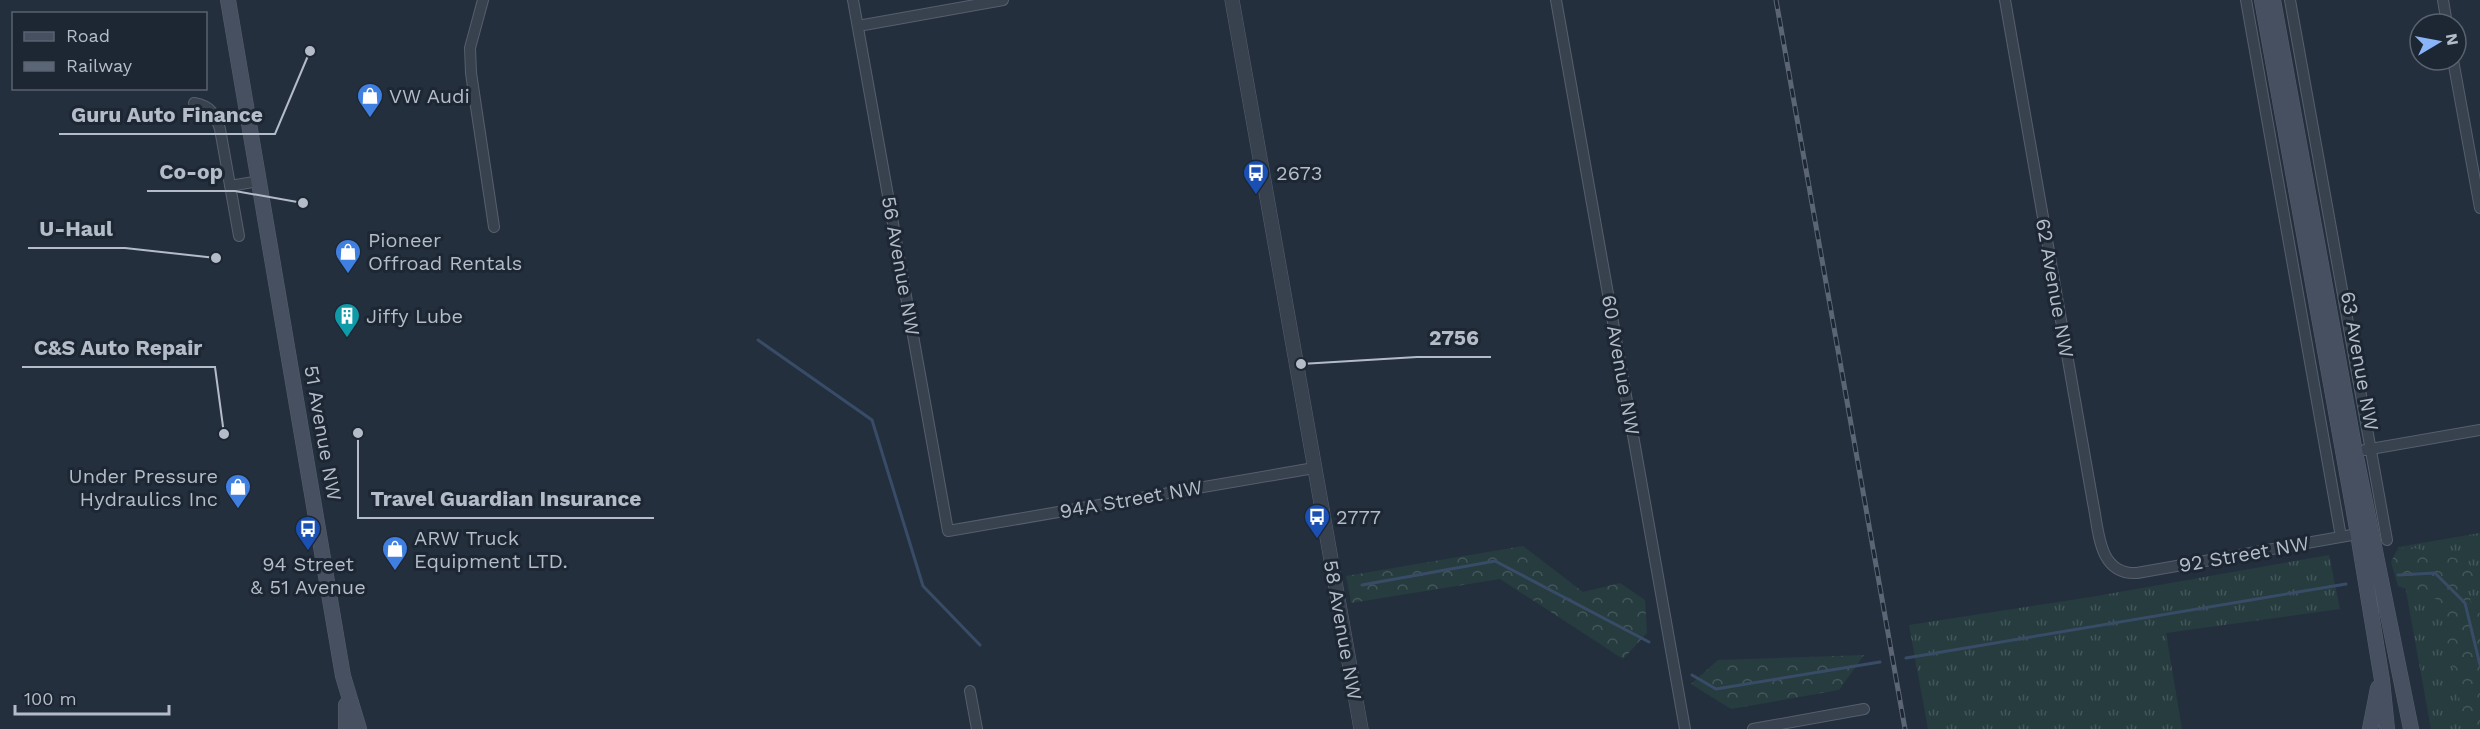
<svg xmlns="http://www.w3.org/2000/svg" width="2480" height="729" viewBox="0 0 2480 729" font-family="'Work Sans',sans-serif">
  <defs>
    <pattern id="grass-tufts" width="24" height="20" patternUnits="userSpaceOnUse" patternTransform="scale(1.5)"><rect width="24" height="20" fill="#263c3f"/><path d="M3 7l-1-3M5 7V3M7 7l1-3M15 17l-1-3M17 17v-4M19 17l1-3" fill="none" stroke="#435659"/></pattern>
    <pattern id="forest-crowns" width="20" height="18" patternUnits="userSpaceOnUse" patternTransform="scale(1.5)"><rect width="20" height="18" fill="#263c3f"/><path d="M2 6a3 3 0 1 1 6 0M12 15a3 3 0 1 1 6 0" fill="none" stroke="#435659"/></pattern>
  </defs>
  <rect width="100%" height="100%" fill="#242f3e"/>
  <path fill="url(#grass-tufts)" d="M 2480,533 L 2480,729 L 2431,729 L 2398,547 Z
    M 2329,555 L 2340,609 L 2166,633 L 2182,729 L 1928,729 L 1909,625 L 2091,597 Z"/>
  <path fill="url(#forest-crowns)" d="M 1523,546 L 1583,592 L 1620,583 L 1645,600 L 1647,633 L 1623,659 L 1500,579 L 1351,603 L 1346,576 Z
    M 2410,547 L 2468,561 L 2474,577 L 2465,582 L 2475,614 L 2480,613 L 2480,729 L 2466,729 L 2438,600 L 2398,586 L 2391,562 L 2397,550 Z
    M 1864,655 L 1839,690 L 1731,709 L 1691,684 L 1718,660 Z"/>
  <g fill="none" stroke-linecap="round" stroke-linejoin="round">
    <path stroke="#394c67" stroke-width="3" d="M 758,340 L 872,420 L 923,586 L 980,645
      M 2398,575 L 2435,573 L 2465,603 L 2480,665
      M 1362,585 L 1495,561 L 1649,642
      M 1906,658 L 2346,584
      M 1692,675 L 1716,689 L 1880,662"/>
    <defs>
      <path id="minor" d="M 483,0 L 470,48 L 471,73 L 494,227
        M 853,0 L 948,531 L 1314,468
        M 1556,0 L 1685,729
        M 2005,0 L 2093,503 C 2099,531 2098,575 2137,573 L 2363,533
        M 2246,0 L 2341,537
        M 2290,0 L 2387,540
        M 2443,0 L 2447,24
        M 858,26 L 1003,0
        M 2453,60 L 2480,208
        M 194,103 C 211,106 215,114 220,129 L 239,236
        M 230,186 L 259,181
        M 2365,450 L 2480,430
        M 970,691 L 977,729
        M 1753,729 L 1864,709"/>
      <path id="tertiary" d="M 1232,0 L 1361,729"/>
      <path id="secondary" d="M 228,0 L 343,676 L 359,729
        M 2262,0 L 2358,534 L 2382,680 L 2387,729
        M 2273,0 L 2355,452 L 2411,729
        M 346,705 L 346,729
        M 2370,729 L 2378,688"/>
    </defs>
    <use href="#minor" stroke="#565f6c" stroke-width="12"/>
    <use href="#tertiary" stroke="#565f6c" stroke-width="15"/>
    <use href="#secondary" stroke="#565f6c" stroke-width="16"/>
    <use href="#minor" stroke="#38414e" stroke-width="10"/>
    <use href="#tertiary" stroke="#38414e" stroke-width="14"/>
    <use href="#secondary" stroke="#465061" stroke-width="15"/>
    <defs>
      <path id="rail" d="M 1776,0 L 1905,729"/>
    </defs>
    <use href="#rail" stroke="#5a6575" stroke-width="5"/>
    <use href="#rail" stroke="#1d2633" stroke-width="3" stroke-dasharray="9" stroke-linecap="butt"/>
  </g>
  <defs>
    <symbol id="shop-pin" viewBox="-11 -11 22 30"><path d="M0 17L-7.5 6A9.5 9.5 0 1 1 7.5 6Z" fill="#3f7fe0" stroke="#1d2633"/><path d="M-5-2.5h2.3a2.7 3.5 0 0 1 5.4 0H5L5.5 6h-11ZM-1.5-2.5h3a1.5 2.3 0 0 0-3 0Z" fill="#fff"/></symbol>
    <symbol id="bus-pin" viewBox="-11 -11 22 30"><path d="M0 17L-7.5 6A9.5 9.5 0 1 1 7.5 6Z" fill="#1a4fb4" stroke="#1d2633"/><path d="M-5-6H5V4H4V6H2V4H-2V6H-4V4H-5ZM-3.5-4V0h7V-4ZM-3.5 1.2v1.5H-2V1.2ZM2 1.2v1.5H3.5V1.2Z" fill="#fff"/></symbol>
    <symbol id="building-pin" viewBox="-11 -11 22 30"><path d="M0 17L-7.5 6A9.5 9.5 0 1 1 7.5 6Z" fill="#0f9aa8" stroke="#1d2633"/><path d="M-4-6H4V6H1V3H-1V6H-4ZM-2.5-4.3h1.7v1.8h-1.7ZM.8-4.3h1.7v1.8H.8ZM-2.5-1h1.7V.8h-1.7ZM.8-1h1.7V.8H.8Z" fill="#fff"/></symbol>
  </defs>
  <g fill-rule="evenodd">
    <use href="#shop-pin" x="355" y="81" width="30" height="40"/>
    <use href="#bus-pin" x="1241" y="158" width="30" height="40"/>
    <use href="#shop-pin" x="333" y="237" width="30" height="40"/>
    <use href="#building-pin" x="332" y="301" width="30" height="40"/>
    <use href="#shop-pin" x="223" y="472" width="30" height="40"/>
    <use href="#bus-pin" x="1302" y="502" width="30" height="40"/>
    <use href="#bus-pin" x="293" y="514" width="30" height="40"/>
    <use href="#shop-pin" x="380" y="534" width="30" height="40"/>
  </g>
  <g text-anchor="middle" stroke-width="6" stroke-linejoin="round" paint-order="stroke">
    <g font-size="20" fill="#b4bcc9" stroke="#1d2633" text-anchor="start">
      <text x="389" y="103">VW Audi</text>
      <text x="1276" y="180">2673</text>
      <text x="368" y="247">Pioneer<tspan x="368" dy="23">Offroad Rentals</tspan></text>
      <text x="366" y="323">Jiffy Lube</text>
      <text x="218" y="483" text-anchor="end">Under Pressure<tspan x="218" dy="23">Hydraulics Inc</tspan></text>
      <text x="1336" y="524">2777</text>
      <text x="414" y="545">ARW Truck<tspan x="414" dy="23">Equipment LTD.</tspan></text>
      <text x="308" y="571" text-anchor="middle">94 Street<tspan x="308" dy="23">&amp; 51 Avenue</tspan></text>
    </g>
    <g font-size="20" fill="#b4bcc9" stroke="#1d2633">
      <text transform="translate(901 266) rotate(80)" y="7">56 Avenue NW</text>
      <text transform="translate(2055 288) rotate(80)" y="7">62 Avenue NW</text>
      <text transform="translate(2360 361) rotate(80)" y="7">63 Avenue NW</text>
      <text transform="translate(1621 365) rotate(80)" y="7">60 Avenue NW</text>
      <text transform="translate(323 433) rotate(80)" y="7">51 Avenue NW</text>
      <text transform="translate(1131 499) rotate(-10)" y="7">94A Street NW</text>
      <text transform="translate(2244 554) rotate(-10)" y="7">92 Street NW</text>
      <text transform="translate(1343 630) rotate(80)" y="7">58 Avenue NW</text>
    </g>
  </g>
  <path fill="none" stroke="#b4bcc9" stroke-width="2" d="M310 51L275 134H59M303 203L235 191H147M216 258L125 248H28M1301 364L1417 357H1491M224 434L215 367H22M358 433L358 518H654"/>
  <g fill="#b4bcc9" stroke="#1d2633" stroke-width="2">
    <circle cx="310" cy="51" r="6"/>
    <circle cx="303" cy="203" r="6"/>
    <circle cx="216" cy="258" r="6"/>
    <circle cx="1301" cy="364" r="6"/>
    <circle cx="224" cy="434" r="6"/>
    <circle cx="358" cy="433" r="6"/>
  </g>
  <g font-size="21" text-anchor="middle" font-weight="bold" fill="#b4bcc9" stroke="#1d2633" stroke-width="6" stroke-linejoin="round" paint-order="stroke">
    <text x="167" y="122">Guru Auto Finance</text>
    <text x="191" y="179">Co-op</text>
    <text x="76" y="236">U-Haul</text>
    <text x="1454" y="345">2756</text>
    <text x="118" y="355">C&amp;S Auto Repair</text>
    <text x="506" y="506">Travel Guardian Insurance</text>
  </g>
  <rect x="12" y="12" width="195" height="78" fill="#1d2633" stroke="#59626f" stroke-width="1.5"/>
  <rect x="24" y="32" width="30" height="9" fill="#465061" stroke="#59626f" stroke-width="1.5"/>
  <text x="66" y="42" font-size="18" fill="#b4bcc9">Road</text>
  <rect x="24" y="62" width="30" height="9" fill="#5a6575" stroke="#59626f" stroke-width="1.5"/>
  <text x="66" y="72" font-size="18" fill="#b4bcc9">Railway</text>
  <g transform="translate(2438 42) rotate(80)"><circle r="28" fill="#1d2633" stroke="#59626f" stroke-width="1.5"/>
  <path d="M0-4.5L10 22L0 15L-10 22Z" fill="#8ab4f8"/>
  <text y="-9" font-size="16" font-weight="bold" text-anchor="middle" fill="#b4bcc9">N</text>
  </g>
  <path d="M15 705v9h154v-9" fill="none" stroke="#b4bcc9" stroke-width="3"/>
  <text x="24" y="705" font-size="18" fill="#b4bcc9" stroke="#1d2633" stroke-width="4.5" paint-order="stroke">100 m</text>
</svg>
